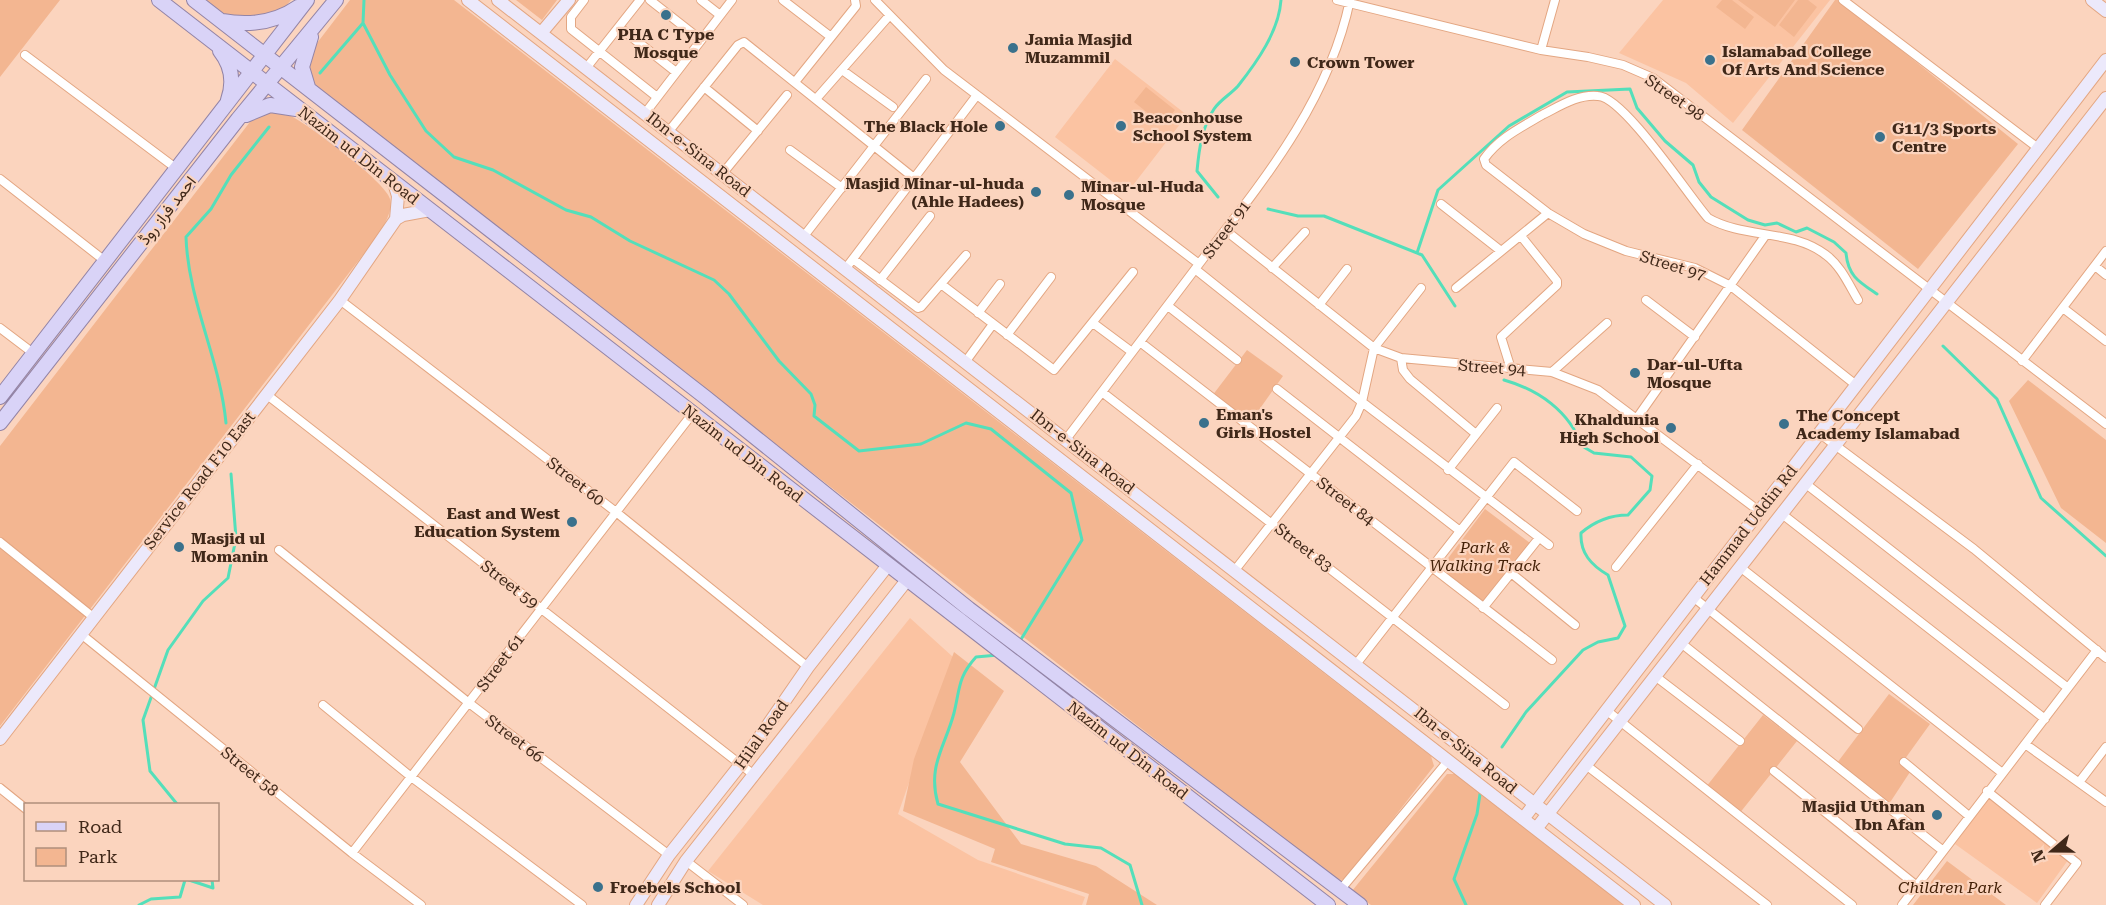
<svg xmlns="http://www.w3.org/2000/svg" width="2106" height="905" viewBox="0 0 2106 905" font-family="'Roboto Serif',Vazirmatn,serif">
  <rect width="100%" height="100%" fill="#fbd4be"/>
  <path fill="#fbc3a2" d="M 1663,0 L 1830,0 L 1733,123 L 1686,83 L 1619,53 Z
    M 1115,59 L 1187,115 L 1127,193 L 1055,137 Z
    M 910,618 L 953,657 L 898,814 L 978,860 L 1085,897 L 1082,905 L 763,905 L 708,871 Z
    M 1989,797 L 2071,856 L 2037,903 L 1955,844 Z"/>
  <path fill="#f3b691" d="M 0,0 L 60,0 L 0,77 Z
    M 202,0 L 291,0 C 278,17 247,27 226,18 C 217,14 209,5 202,0 Z
    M 350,0 L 454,0 L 1431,756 L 1434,766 L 1347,878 L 1341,880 L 1334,877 C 1117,711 903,543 688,376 C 561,277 432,180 307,78 L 314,47 Z
    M 516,0 L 557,0 L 542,20 Z
    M 1722,0 L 1732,0 L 1754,17 L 1745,29 L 1716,7 Z
    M 1738,0 L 1795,0 L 1775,27 Z
    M 1798,0 L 1808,0 L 1817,7 L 1794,37 L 1779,25 Z
    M 1835,0 L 1839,0 L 2018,144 L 1918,269 L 1742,130 Z
    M 1146,87 L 1175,110 L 1163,125 L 1134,102 Z
    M 269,109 C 276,111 284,113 291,116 C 309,125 386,182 390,199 C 393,210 385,224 379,234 L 0,726 L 0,446 L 253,118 Z
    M 1247,350 L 1283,376 L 1249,424 L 1212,396 Z
    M 2028,380 L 2106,440 L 2106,543 L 2061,508 L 2009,401 Z
    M 1485,509 L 1530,543 L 1484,603 L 1440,569 Z
    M 954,652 L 1004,691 L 960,762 L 1021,844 L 1096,866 L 1157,905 L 1086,905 L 1089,894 L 991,862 L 995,849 L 903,811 L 914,759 Z
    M 1889,694 L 1930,724 L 1902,763 L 1910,772 L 1889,804 L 1837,763 Z
    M 1763,715 L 1797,741 L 1739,814 L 1706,787 Z
    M 1447,774 L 1456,774 L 1626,905 L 1371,905 L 1352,891 Z
    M 1947,861 L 2006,905 L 1913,905 Z"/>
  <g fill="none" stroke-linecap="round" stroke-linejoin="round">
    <path stroke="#54dfba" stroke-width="3" d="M 364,0 L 363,23 L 390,75 L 426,131 L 454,157 L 493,170 L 566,210 L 591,217 L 630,241 L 714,280 L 729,294 L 779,361 L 811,394 L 815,405 L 814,416 L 859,451 L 921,444 L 966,423 L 991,429 L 1071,493 L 1082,540 L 1020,641
      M 320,73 L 363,23
      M 1218,197 L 1197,171 C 1199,149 1202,127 1214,109 C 1220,100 1231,94 1238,86 C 1257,62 1279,31 1281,0
      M 1268,209 L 1298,216 L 1324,216 L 1422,255 L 1455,306
      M 1417,253 L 1438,190 L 1509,126 L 1567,92 L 1630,89 L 1637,108 L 1665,141 L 1693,165 L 1699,182 L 1711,197 L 1748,220 L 1765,225 L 1777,223 L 1796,232 L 1807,228 L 1834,242 L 1846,253 C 1848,276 1859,282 1877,294
      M 1943,346 L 1997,399 L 2041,498 L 2106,556
      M 226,423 C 220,359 188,301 186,237 L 211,209 L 231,175 L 269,127
      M 998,655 L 976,657 C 958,677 960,688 954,713 C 945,747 927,766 938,804 L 1065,844 L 1101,848 L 1130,865 L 1142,905
      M 1502,747 L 1526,712 L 1583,650 L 1598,642 L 1618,638 L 1625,626 L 1608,575 C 1591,565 1580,553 1581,533 C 1595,521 1610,515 1628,515 L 1650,490 L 1652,476 L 1631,457 L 1594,453 L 1582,446 C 1569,411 1539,390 1504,380
      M 177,804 L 150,771 L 143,720 L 168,650 L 203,601 L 228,578 L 236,538 L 231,474
      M 189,880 L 213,888 L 212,880
      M 139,905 L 151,899 L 180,897 L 185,880
      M 1466,905 L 1454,879 L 1477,814 L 1480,794"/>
    <defs>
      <path id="street" d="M 584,0 L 571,17 L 571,29 L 657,97
        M 650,0 L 701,40
        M 701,0 L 720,15
        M 783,0 L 831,37
        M 875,0 L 944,70 L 1199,264
        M 1337,0 L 1541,50 L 1588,57 L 1623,65 L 1653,78 L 2106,424
        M 1843,0 L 2038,148
        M 619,27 L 676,72
        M 1541,50 L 1555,0
        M 25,55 L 177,169
        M 587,67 L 640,0
        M 842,70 L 893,107
        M 795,82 L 856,6 L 855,0
        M 704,87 L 758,131
        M 816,99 L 889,16
        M 646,112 L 732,0
        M 669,131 L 738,45 L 744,42 L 914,178
        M 790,150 L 842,188
        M 723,173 L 787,95
        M 0,179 L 105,261
        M 1441,204 L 1501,251
        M 1225,230 L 1374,348 L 1401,358 L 1552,372 L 1598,390 L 1759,511
        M 804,236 L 926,79
        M 853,259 L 918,308 L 921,307 L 966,255
        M 2095,266 L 2106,275
        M 846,268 L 977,95
        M 1272,268 L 1305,232
        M 1195,269 L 1362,402 L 1549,545
        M 880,280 L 930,216
        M 941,284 L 1054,370 L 1133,272
        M 1456,288 L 1548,213
        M 340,300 L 616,512 L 808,667
        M 1646,300 L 1695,337
        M 1319,305 L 1347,269
        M 1168,306 L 1237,360
        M 2063,308 L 2106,341
        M 978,313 L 1000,284
        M 1093,323 L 1132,352
        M 0,328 L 33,353
        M 1007,335 L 1051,277
        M 1140,342 L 1552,660
        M 1401,358 L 1403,370 L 1410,379 L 1476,434
        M 966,361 L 993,324
        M 2022,361 L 2106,251
        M 1511,369 L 1501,337 L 1557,285 L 1557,281 L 1521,236
        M 1552,372 L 1607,323
        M 1856,385 L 1731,286 L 1695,268 L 1626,251 L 1584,234 L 1548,213 L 1486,165 L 1484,159 C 1499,138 1520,128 1542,115 C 1560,106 1578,94 1598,96 C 1624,97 1688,195 1708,218 C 1744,239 1793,229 1826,255 C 1841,266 1849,285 1858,300
        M 1277,389 L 1460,531
        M 1102,392 L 1505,705
        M 266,394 L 754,775
        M 1637,418 L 1765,236
        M 1819,433 L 1974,549 L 2106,658
        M 1067,438 C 1112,379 1157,319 1202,260 C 1264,180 1329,101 1350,0
        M 1448,470 L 1497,408
        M 1806,484 L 2068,688
        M 1782,514 L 2045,719
        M 0,542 L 93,617
        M 279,550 L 469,703 L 669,855
        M 1616,567 L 1698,464
        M 1740,567 L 2001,772
        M 1235,570 L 1356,416 L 1362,402 L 1374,348 L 1421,288
        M 1511,573 L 1575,625
        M 1693,597 L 1858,729
        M 1483,608 L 1539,538
        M 81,634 L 352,853 L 421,905
        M 1681,643 L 1942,850
        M 1357,663 L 1514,462 L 1577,511
        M 1655,676 L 1740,741
        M 323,705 L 410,776 L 582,905
        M 1606,710 L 1852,905
        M 2025,744 L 2106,802
        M 1904,762 L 1969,816
        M 1586,765 L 1767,905
        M 1774,771 L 1917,886
        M 2080,781 L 2106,747
        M 0,788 L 26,809
        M 1987,791 L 2077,863 L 2045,905
        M 352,853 L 693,413
        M 686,861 L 743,905
        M 1341,889 L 1448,761
        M 1902,905 L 2097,650"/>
      <path id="secondary" d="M 468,0 L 1634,905
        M 498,0 L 1665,905
        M 2092,0 L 2106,11
        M 542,32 L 569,0
        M 396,219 L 403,215 L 430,210
        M 0,739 L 340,300 L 396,219 L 398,196 L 394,183
        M 1523,819 L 2106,60
        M 1536,829 L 2106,98
        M 636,905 L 669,855 L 741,764 L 808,667 L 888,565
        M 658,905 L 686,861 L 907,580"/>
      <path id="primary" d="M 159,0 L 1328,905
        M 194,0 L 705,397 L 969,609 L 1360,905
        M 222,21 C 250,26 275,23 298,7
        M 220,51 C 232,66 234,83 228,100
        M 308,87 L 302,67 L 311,37
        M 246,115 L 270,105 L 296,109
        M 0,397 L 307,0
        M 0,423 L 238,119 L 336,0"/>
    </defs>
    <use href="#street" stroke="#e3a682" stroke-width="10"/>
    <use href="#secondary" stroke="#e3a682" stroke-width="14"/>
    <use href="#primary" stroke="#9384a6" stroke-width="16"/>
    <use href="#street" stroke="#fff" stroke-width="8"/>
    <use href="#secondary" stroke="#ece9fb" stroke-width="12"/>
    <use href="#primary" stroke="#d9d3f7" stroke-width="14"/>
  </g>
  <g fill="#3a718c" stroke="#fbd4be" stroke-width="2">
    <circle cx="666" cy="15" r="6"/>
    <circle cx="1013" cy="48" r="6"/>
    <circle cx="1710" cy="60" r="6"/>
    <circle cx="1295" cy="62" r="6"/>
    <circle cx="1000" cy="126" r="6"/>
    <circle cx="1121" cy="126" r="6"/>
    <circle cx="1880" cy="137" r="6"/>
    <circle cx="1036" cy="192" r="6"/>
    <circle cx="1069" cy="195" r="6"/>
    <circle cx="1635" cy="373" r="6"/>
    <circle cx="1204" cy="423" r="6"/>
    <circle cx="1784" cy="424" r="6"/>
    <circle cx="1671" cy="428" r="6"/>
    <circle cx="572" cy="522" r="6"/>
    <circle cx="179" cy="547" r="6"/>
    <circle cx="1937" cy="815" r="6"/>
    <circle cx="598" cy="887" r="6"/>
  </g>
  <g text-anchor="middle" stroke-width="4.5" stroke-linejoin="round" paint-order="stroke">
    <g font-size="16" font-weight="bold" fill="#402819" stroke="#fbd4be" text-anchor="start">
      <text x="666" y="40" text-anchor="middle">PHA C Type<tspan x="666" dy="18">Mosque</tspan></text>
      <text x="1025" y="45">Jamia Masjid<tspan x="1025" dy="18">Muzammil</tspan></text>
      <text x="1722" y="57">Islamabad College<tspan x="1722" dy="18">Of Arts And Science</tspan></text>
      <text x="1307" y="68">Crown Tower</text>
      <text x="1133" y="123">Beaconhouse<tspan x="1133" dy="18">School System</tspan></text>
      <text x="988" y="132" text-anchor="end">The Black Hole</text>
      <text x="1892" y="134">G11/3 Sports<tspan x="1892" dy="18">Centre</tspan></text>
      <text x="1024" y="189" text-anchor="end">Masjid Minar-ul-huda<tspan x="1024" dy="18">(Ahle Hadees)</tspan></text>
      <text x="1081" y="192">Minar-ul-Huda<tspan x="1081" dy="18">Mosque</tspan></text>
      <text x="1647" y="370">Dar-ul-Ufta<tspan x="1647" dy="18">Mosque</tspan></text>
      <text x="1216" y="420">Eman's<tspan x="1216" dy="18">Girls Hostel</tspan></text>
      <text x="1796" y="421">The Concept<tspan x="1796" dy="18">Academy Islamabad</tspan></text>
      <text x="1659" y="425" text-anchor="end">Khaldunia<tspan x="1659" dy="18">High School</tspan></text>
      <text x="560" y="519" text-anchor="end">East and West<tspan x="560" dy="18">Education System</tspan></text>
      <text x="191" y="544">Masjid ul<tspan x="191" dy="18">Momanin</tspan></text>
      <text x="1925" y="812" text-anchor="end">Masjid Uthman<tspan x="1925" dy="18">Ibn Afan</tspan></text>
      <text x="610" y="893">Froebels School</text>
    </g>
    <g font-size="16" fill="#402819" stroke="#fbd4be">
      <text transform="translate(1675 97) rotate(35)" y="6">Street 98</text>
      <text transform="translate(699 154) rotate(38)" y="6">Ibn-e-Sina Road</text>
      <text transform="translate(359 155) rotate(38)" y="6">Nazim ud Din Road</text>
      <text transform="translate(167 210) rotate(-52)" y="6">احمد فراز روڈ</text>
      <text transform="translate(1226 229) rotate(-53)" y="6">Street 91</text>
      <text transform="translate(1673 265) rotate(17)" y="6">Street 97</text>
      <text transform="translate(1492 367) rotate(4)" y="6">Street 94</text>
      <text transform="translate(1083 451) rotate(38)" y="6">Ibn-e-Sina Road</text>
      <text transform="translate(743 453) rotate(38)" y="6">Nazim ud Din Road</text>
      <text transform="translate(199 480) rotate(-52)" y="6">Service Road F10 East</text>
      <text transform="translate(576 481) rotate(38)" y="6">Street 60</text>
      <text transform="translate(1346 501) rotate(38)" y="6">Street 84</text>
      <text transform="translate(1748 525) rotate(-52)" y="6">Hammad Uddin Rd</text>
      <text transform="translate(1304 547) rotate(38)" y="6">Street 83</text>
      <text transform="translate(510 584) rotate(38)" y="6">Street 59</text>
      <text transform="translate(500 662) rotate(-53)" y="6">Street 61</text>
      <text transform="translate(761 734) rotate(-55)" y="6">Hilal Road</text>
      <text transform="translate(515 738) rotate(37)" y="6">Street 66</text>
      <text transform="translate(1128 750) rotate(38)" y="6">Nazim ud Din Road</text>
      <text transform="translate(1466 750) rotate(39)" y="6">Ibn-e-Sina Road</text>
      <text transform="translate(250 771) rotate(39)" y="6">Street 58</text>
    </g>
    <g font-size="16" font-style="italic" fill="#442108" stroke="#fbd4be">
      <text x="1485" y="553">Park &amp;<tspan x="1485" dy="18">Walking Track</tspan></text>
      <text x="1950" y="893">Children Park</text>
    </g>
  </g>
  <rect x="24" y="803" width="195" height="78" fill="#fbd4be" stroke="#b08f7c" stroke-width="1.5"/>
  <rect x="36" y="822" width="30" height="9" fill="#d9d3f7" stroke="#b08f7c" stroke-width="1.5"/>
  <text x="78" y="833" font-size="18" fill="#402819">Road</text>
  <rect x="36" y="848" width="30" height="18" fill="#f3b691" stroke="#b08f7c" stroke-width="1.5"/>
  <text x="78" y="863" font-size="18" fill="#402819">Park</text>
  <g transform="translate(2052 851) rotate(250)" stroke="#fbd4be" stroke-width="4.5" paint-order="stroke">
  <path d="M0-4.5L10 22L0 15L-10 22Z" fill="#402819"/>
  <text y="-9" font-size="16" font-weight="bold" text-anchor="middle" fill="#402819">N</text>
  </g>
</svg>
